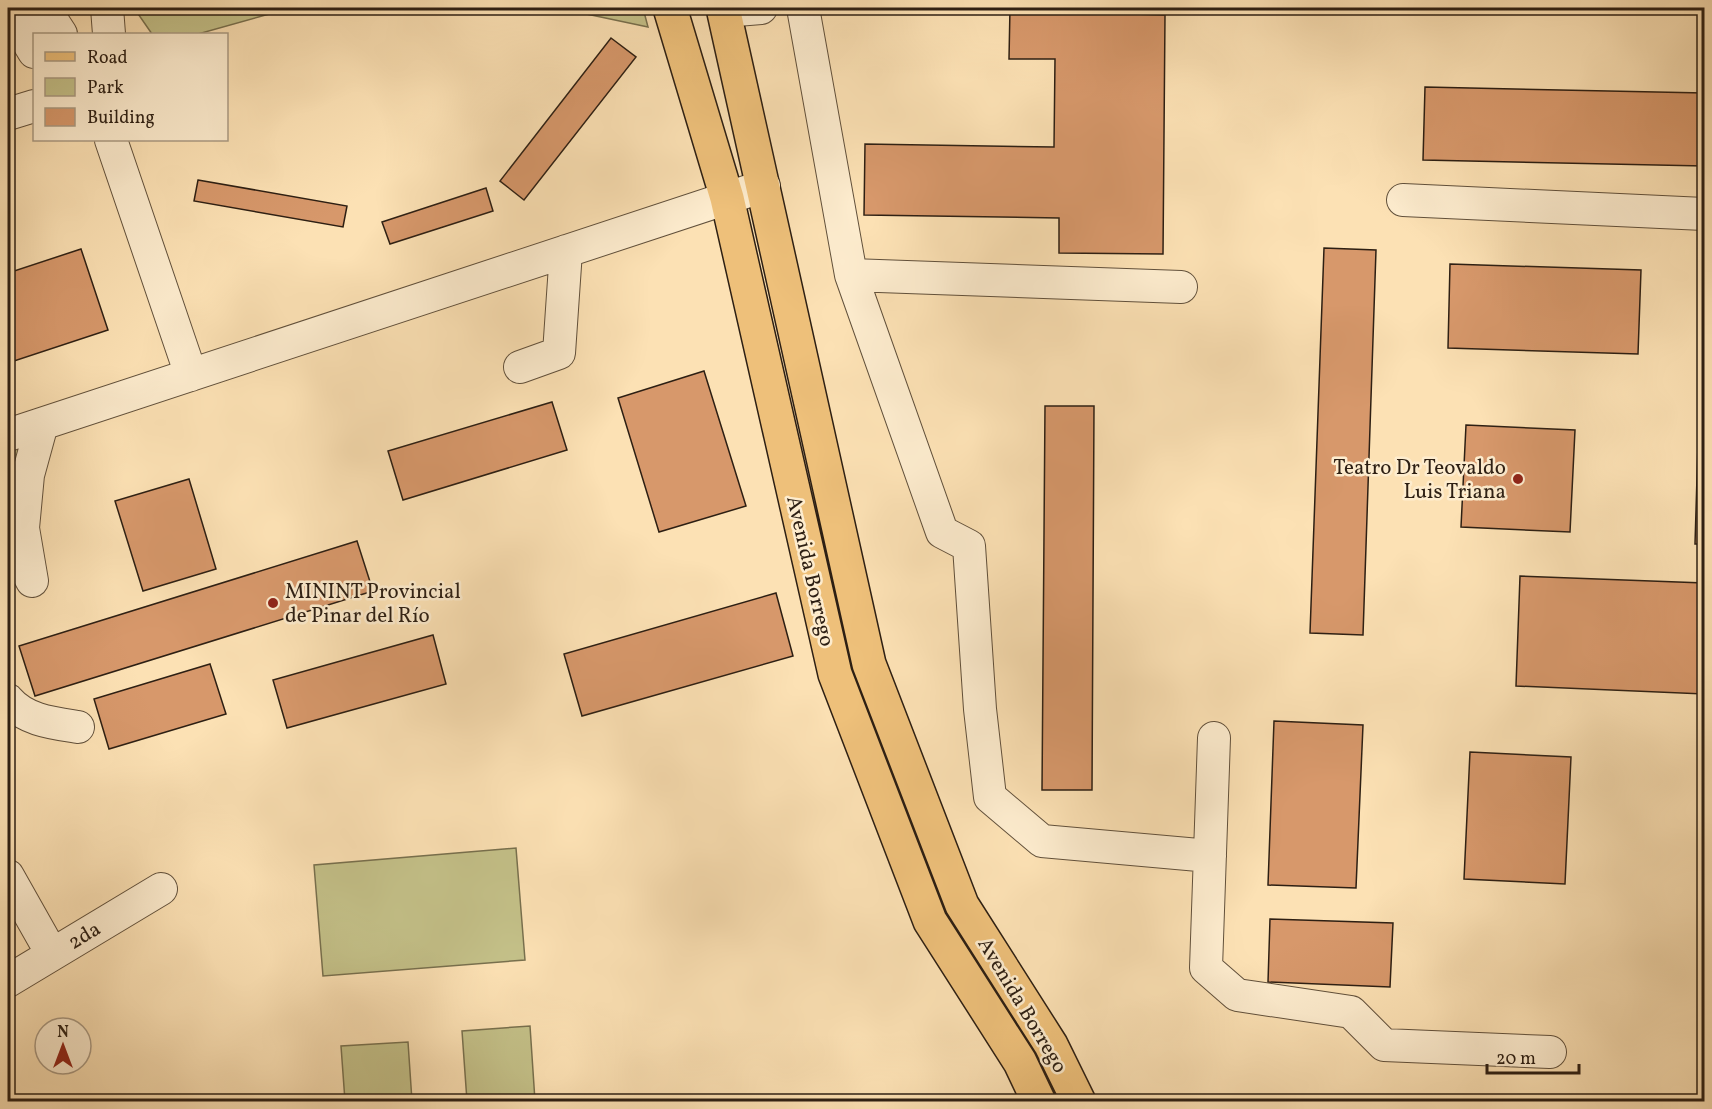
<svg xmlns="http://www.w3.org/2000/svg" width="1712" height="1109" viewBox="0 0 1712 1109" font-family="Vollkorn,serif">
  <rect width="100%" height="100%" fill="#fce1b4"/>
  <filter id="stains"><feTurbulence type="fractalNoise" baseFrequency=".00333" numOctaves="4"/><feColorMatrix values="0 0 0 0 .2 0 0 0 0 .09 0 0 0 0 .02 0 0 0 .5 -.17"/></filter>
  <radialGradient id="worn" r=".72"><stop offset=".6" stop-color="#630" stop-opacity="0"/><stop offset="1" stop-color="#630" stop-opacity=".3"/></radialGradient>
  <path fill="#c4c189" stroke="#78704e" stroke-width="1.5" d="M 134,8 L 291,8 L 198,34 L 152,34 Z
    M 558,8 L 643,8 L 648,27 Z
    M 20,446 L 8,507 L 8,449 Z
    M 516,848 L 525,960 L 323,976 L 314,865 Z
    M 530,1026 L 535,1101 L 467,1101 L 462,1031 Z
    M 408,1042 L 412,1101 L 345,1101 L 341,1046 Z"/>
  <path fill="#d7986b" stroke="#2d1f13" stroke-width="1.5" d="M 1010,8 L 1133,8 L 1133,14 L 1165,15 L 1163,254 L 1059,253 L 1059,218 L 864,215 L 865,144 L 1054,147 L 1055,59 L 1009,59 Z
    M 611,38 L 636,57 L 524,200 L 500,181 Z
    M 1425,87 L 1704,93 L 1704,166 L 1423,160 Z
    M 198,180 L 347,206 L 343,227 L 194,201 Z
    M 486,188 L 493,211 L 390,244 L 382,222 Z
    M 1324,248 L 1376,250 L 1363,635 L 1310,633 Z
    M 81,249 L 108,330 L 8,363 L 8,273 Z
    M 1450,264 L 1641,270 L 1638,354 L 1448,348 Z
    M 704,371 L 746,506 L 659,532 L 618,398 Z
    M 552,402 L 567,450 L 403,500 L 388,451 Z
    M 1045,406 L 1094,406 L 1092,790 L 1042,790 Z
    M 1466,425 L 1575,430 L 1570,532 L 1461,527 Z
    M 1698,444 L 1704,445 L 1704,544 L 1695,544 Z
    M 189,479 L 216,569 L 143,591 L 115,501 Z
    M 357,541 L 373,591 L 35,696 L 19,646 Z
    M 1520,576 L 1704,583 L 1704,694 L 1516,686 Z
    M 776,593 L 793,656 L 582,716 L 564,654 Z
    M 433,635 L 446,684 L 287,728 L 273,680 Z
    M 210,664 L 226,714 L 109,749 L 94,699 Z
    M 1274,721 L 1363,725 L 1356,888 L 1268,885 Z
    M 1470,752 L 1571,757 L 1565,884 L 1464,879 Z
    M 1270,919 L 1393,923 L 1390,987 L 1268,982 Z"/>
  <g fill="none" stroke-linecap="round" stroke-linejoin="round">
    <defs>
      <path id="minor" d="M 44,8 L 61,34
        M 107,8 L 109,34
        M 803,8 L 851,275 L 942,532 L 969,546 L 980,709 L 990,797 L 1042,841 L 1210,856
        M 8,9 L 34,52
        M 724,11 L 761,8
        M 8,114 L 34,106
        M 111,140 L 191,375
        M 1403,200 L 1704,214
        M 851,275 L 1181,287
        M 520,367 L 559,353 L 566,251
        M 8,435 L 764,186
        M 8,536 L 32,581 L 23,528 L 28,475 L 42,424
        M 8,700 C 25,720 52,723 78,727
        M 1214,738 L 1206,968 L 1237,995 L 1351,1012 L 1384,1045 L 1550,1052
        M 8,876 L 52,954
        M 8,981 L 161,889"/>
      <path id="major" d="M 670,8 L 727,198 L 835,674 L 930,921 L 1020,1062 L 1039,1102
        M 723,8 L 869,664 L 962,905 L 1051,1045 L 1079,1102"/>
    </defs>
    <use href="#minor" stroke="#61503b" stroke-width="34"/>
    <use href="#major" stroke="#2d1f13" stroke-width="36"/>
    <use href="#minor" stroke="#fdecce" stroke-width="32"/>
    <use href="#major" stroke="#eec07a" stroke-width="33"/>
  </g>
  <g fill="#8f2418" stroke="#fdecce" stroke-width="2">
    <circle cx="1518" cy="479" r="6"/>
    <circle cx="273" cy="603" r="6"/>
  </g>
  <g text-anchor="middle" stroke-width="5" stroke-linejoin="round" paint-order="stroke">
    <g font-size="21" fill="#2d1f13" stroke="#fdecce" text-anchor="end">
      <text x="1506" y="474">Teatro Dr Teovaldo<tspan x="1506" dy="24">Luis Triana</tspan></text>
      <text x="285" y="598" text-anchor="start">MININT Provincial<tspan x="285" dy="24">de Pinar del Río</tspan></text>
    </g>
    <g font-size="21" fill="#2d1f13" stroke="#fdecce">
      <text transform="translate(811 571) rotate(77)" y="7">Avenida Borrego</text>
      <text transform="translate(84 935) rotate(-31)" y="7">2da</text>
      <text transform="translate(1023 1005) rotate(59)" y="7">Avenida Borrego</text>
    </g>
  </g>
  <rect width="1712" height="1109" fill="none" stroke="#fce1b4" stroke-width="30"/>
  <rect x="9" y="9" width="1694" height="1091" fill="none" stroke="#2d1f13" stroke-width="3"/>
  <rect x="15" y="15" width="1682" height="1079" fill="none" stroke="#2d1f13" stroke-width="1.5"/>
  <rect x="33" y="33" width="195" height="108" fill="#fdecce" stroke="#aa9a83" stroke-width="1.5"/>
  <rect x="45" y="52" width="30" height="9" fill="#eec07a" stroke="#aa9a83" stroke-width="1.5"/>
  <text x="87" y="63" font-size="18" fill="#2d1f13">Road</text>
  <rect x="45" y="78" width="30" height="18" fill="#c4c189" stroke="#aa9a83" stroke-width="1.5"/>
  <text x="87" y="93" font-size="18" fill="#2d1f13">Park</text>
  <rect x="45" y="108" width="30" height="18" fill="#d7986b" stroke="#aa9a83" stroke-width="1.5"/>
  <text x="87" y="123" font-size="18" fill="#2d1f13">Building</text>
  <g transform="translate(63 1046)"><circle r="28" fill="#fdecce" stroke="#aa9a83" stroke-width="1.5"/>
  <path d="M0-4.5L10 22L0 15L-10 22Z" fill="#8f2418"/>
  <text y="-9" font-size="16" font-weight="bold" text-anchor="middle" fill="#2d1f13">N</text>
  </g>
  <path d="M1487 1064v9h92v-9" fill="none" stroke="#2d1f13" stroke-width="3"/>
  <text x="1496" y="1064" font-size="18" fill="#2d1f13" stroke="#fdecce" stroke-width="4.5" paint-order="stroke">20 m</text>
  <rect width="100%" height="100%" filter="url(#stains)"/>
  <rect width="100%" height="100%" fill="url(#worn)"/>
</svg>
